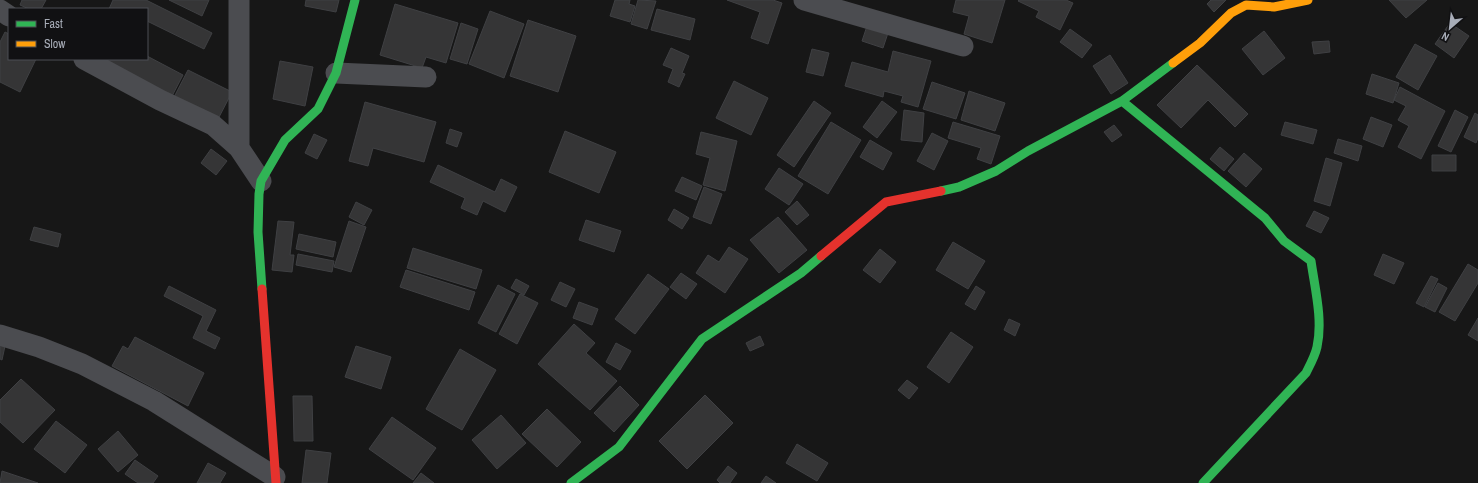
<svg xmlns="http://www.w3.org/2000/svg" width="1478" height="483" viewBox="0 0 1478 483" font-family="'Archivo Narrow',sans-serif">
  <rect width="100%" height="100%" fill="#171717"/>
  <path fill="#353536" stroke="#3f4043" d="M 22,0 L 46,0 L 41,9 L 29,9 L 20,5 Z
    M 113,0 L 146,0 L 212,33 L 204,49 L 147,21 L 147,9 L 109,9 Z
    M 169,0 L 209,0 L 202,16 Z
    M 306,0 L 339,0 L 336,12 L 305,6 Z
    M 615,0 L 630,0 L 629,4 L 635,6 L 630,22 L 610,16 Z
    M 638,0 L 656,1 L 647,29 L 631,24 Z
    M 727,0 L 773,0 L 782,3 L 768,44 L 751,38 L 760,12 Z
    M 956,0 L 1005,0 L 992,43 L 964,34 L 969,16 L 953,12 Z
    M 1019,0 L 1066,0 L 1073,3 L 1060,30 L 1036,17 L 1039,11 L 1018,1 Z
    M 1211,0 L 1226,0 L 1214,12 L 1207,4 Z
    M 1389,0 L 1427,0 L 1406,18 Z
    M 395,4 L 458,23 L 446,63 L 426,57 L 422,68 L 380,55 Z
    M 657,9 L 695,19 L 690,40 L 651,30 Z
    M 490,11 L 524,24 L 504,78 L 469,64 Z
    M 528,20 L 576,36 L 558,92 L 510,76 Z
    M 461,23 L 478,29 L 467,64 L 450,59 Z
    M 1450,23 L 1469,36 L 1454,58 L 1435,44 Z
    M 867,26 L 888,33 L 883,48 L 862,41 Z
    M 1070,29 L 1092,45 L 1082,58 L 1060,42 Z
    M 1264,31 L 1285,58 L 1263,75 L 1242,49 Z
    M 5,32 L 9,34 L 9,59 L 36,59 L 20,92 L 0,82 L 0,42 Z
    M 1329,41 L 1330,52 L 1314,54 L 1312,42 Z
    M 1415,44 L 1437,56 L 1418,90 L 1396,77 Z
    M 671,48 L 689,56 L 682,73 L 685,74 L 679,87 L 668,82 L 673,69 L 663,65 Z
    M 812,49 L 829,53 L 823,76 L 806,72 Z
    M 893,51 L 931,61 L 918,107 L 901,102 L 903,96 L 884,91 L 883,97 L 845,86 L 852,62 L 888,72 Z
    M 1110,55 L 1128,83 L 1111,94 L 1093,66 Z
    M 147,56 L 183,75 L 170,100 L 105,59 L 147,59 Z
    M 280,61 L 313,67 L 305,106 L 273,99 Z
    M 1197,65 L 1248,114 L 1235,127 L 1208,100 L 1181,128 L 1157,105 Z
    M 188,70 L 232,92 L 216,123 L 172,101 Z
    M 1372,74 L 1399,83 L 1393,103 L 1366,94 Z
    M 734,81 L 768,98 L 751,135 L 716,118 Z
    M 932,82 L 965,93 L 956,119 L 923,109 Z
    M 1400,87 L 1445,111 L 1421,159 L 1398,147 L 1409,126 L 1398,120 L 1406,106 L 1394,100 Z
    M 969,91 L 1005,103 L 995,131 L 961,120 Z
    M 814,101 L 831,113 L 794,167 L 777,155 Z
    M 882,101 L 897,112 L 877,138 L 863,127 Z
    M 365,102 L 436,122 L 424,162 L 373,148 L 368,166 L 349,161 Z
    M 904,110 L 924,113 L 922,142 L 901,140 Z
    M 1455,110 L 1468,117 L 1451,152 L 1438,146 Z
    M 1475,113 L 1478,115 L 1478,138 L 1476,143 L 1464,137 Z
    M 1371,117 L 1392,125 L 1383,147 L 1363,139 Z
    M 831,122 L 861,140 L 828,194 L 798,176 Z
    M 953,122 L 1000,136 L 991,164 L 977,159 L 981,148 L 948,138 Z
    M 1285,122 L 1317,130 L 1313,144 L 1281,135 Z
    M 1114,125 L 1122,135 L 1112,142 L 1104,132 Z
    M 450,129 L 462,133 L 457,147 L 446,143 Z
    M 565,131 L 616,152 L 599,193 L 549,172 Z
    M 701,132 L 737,141 L 725,191 L 703,185 L 710,158 L 696,154 Z
    M 932,133 L 948,141 L 934,170 L 917,161 Z
    M 314,134 L 327,140 L 317,159 L 305,153 Z
    M 1338,139 L 1362,146 L 1358,161 L 1334,153 Z
    M 870,140 L 892,153 L 883,170 L 860,157 Z
    M 1220,147 L 1234,159 L 1224,171 L 1210,159 Z
    M 211,149 L 227,161 L 216,175 L 201,163 Z
    M 1244,153 L 1262,169 L 1246,187 L 1228,171 Z
    M 1432,155 L 1456,155 L 1456,171 L 1432,171 Z
    M 1326,158 L 1342,163 L 1330,206 L 1314,201 Z
    M 438,165 L 495,192 L 501,179 L 517,187 L 505,212 L 483,201 L 477,215 L 461,208 L 465,198 L 430,182 Z
    M 779,168 L 803,184 L 789,205 L 765,189 Z
    M 682,177 L 702,186 L 696,200 L 675,191 Z
    M 704,187 L 722,194 L 711,224 L 693,217 Z
    M 797,201 L 809,215 L 797,225 L 785,212 Z
    M 356,202 L 372,210 L 364,225 L 349,217 Z
    M 674,209 L 689,218 L 682,229 L 668,220 Z
    M 1314,211 L 1329,218 L 1321,233 L 1306,226 Z
    M 778,217 L 807,250 L 779,273 L 750,240 Z
    M 586,220 L 621,231 L 614,252 L 579,240 Z
    M 278,221 L 294,222 L 290,255 L 294,255 L 292,272 L 272,270 Z
    M 349,221 L 366,227 L 351,272 L 334,267 Z
    M 34,227 L 61,234 L 58,247 L 30,240 Z
    M 299,234 L 336,242 L 333,257 L 296,249 Z
    M 953,242 L 985,261 L 968,289 L 936,270 Z
    M 729,247 L 748,259 L 725,293 L 696,273 L 708,255 L 719,262 Z
    M 413,248 L 482,270 L 476,289 L 407,268 Z
    M 880,249 L 896,262 L 880,283 L 863,270 Z
    M 298,254 L 334,261 L 332,272 L 296,265 Z
    M 1383,254 L 1404,263 L 1394,284 L 1374,275 Z
    M 1468,264 L 1478,270 L 1478,283 L 1455,321 L 1439,312 Z
    M 406,270 L 475,292 L 469,310 L 400,287 Z
    M 681,273 L 697,284 L 686,299 L 670,287 Z
    M 648,274 L 669,289 L 635,334 L 615,319 Z
    M 1431,276 L 1438,279 L 1424,307 L 1416,303 Z
    M 516,279 L 529,286 L 524,295 L 511,288 Z
    M 560,282 L 575,289 L 566,307 L 551,300 Z
    M 1438,283 L 1447,288 L 1435,312 L 1425,307 Z
    M 498,285 L 515,294 L 496,332 L 478,323 Z
    M 169,286 L 216,310 L 206,331 L 220,338 L 215,349 L 193,338 L 203,316 L 164,296 Z
    M 976,286 L 985,292 L 975,310 L 965,304 Z
    M 520,294 L 538,303 L 517,344 L 499,334 Z
    M 579,302 L 598,309 L 592,325 L 573,318 Z
    M 1478,318 L 1478,341 L 1468,335 Z
    M 1009,319 L 1020,324 L 1015,336 L 1004,330 Z
    M 574,324 L 595,343 L 586,353 L 617,381 L 590,410 L 538,364 Z
    M 951,332 L 973,347 L 949,383 L 927,367 Z
    M 760,336 L 764,345 L 750,351 L 746,343 Z
    M 135,337 L 204,373 L 188,406 L 112,366 L 123,346 L 128,349 Z
    M 616,343 L 631,351 L 620,370 L 606,362 Z
    M 0,345 L 5,346 L 2,360 L 0,359 Z
    M 356,346 L 391,357 L 381,389 L 345,377 Z
    M 460,349 L 496,370 L 462,430 L 426,409 Z
    M 21,379 L 55,410 L 23,443 L 0,422 L 0,400 Z
    M 907,380 L 918,388 L 909,399 L 898,390 Z
    M 620,386 L 639,405 L 614,432 L 594,413 Z
    M 705,395 L 733,423 L 687,469 L 659,441 Z
    M 293,396 L 312,396 L 313,441 L 294,441 Z
    M 547,409 L 581,442 L 557,467 L 522,434 Z
    M 501,415 L 526,443 L 497,469 L 472,440 Z
    M 392,417 L 436,448 L 413,480 L 369,449 Z
    M 56,421 L 87,445 L 65,473 L 34,449 Z
    M 118,431 L 138,455 L 118,472 L 98,449 Z
    M 797,444 L 828,463 L 817,481 L 786,463 Z
    M 306,450 L 331,453 L 327,483 L 302,483 Z
    M 135,460 L 158,476 L 153,483 L 138,483 L 125,474 Z
    M 208,463 L 226,473 L 220,483 L 197,483 Z
    M 728,466 L 737,473 L 730,483 L 720,483 L 717,480 Z
    M 2,471 L 38,483 L 0,483 Z
    M 421,473 L 434,483 L 413,483 Z
    M 766,476 L 776,483 L 761,483 Z"/>
  <g fill="none" stroke-linecap="round" stroke-linejoin="round">
    <path stroke="#4b4c50" stroke-width="21" d="M 804,0 L 963,46
      M 0,10 L 9,16
      M 84,59 L 160,100 L 213,125 L 239,148 L 261,181
      M 336,73 L 426,77
      M 239,148 L 239,0
      M 0,335 L 39,347 L 82,364 L 154,401 L 275,477"/>
    <path stroke="#30b455" stroke-width="9" d="M 1122,101 L 1265,218 L 1284,241 L 1311,261 C 1315,289 1323,320 1317,347 C 1315,356 1310,365 1306,373 L 1203,483
      M 941,191 L 959,187 L 996,171 L 1028,151 L 1122,101 L 1173,63
      M 262,289 L 258,232 L 259,194 L 261,181 L 285,140 L 318,109 L 336,73 L 355,0
      M 571,483 L 619,447 L 702,339 L 801,273 L 821,256"/>
    <path stroke="#ff9f0a" stroke-width="9" d="M 1173,63 L 1200,43 L 1231,13 L 1246,5 L 1274,7 L 1308,0"/>
    <path stroke="#e5322d" stroke-width="9" d="M 821,256 L 886,202 L 941,191
      M 262,289 L 276,483"/>
  </g>
  <rect x="8" y="8" width="140" height="52" fill="#111113" stroke="#4d4f55"/>
  <rect x="16" y="21" width="20" height="6" fill="#30b455" stroke="#4d4f55"/>
  <text x="44" y="28" font-size="12" fill="#a8adb8">Fast</text>
  <rect x="16" y="41" width="20" height="6" fill="#ff9f0a" stroke="#4d4f55"/>
  <text x="44" y="48" font-size="12" fill="#a8adb8">Slow</text>
  <g transform="translate(1450 28) rotate(208)" stroke="#111113" stroke-width="3" paint-order="stroke">
  <path d="M0-3L7 15L0 10L-7 15Z" fill="#a8adb8"/>
  <text y="-6" font-size="11" font-weight="bold" text-anchor="middle" fill="#a8adb8">N</text>
  </g>
</svg>
